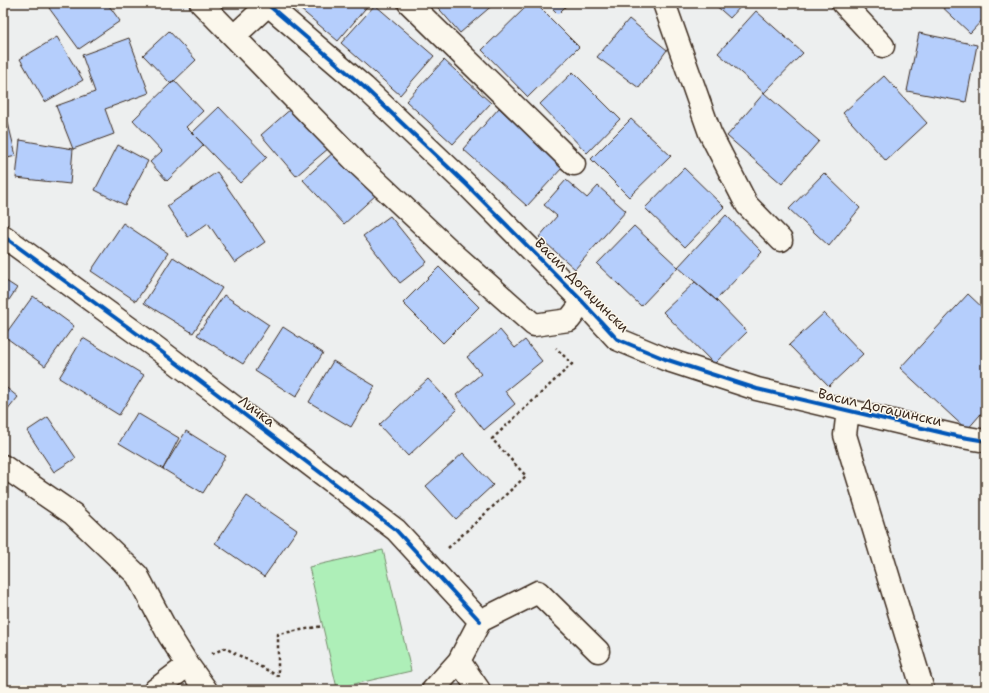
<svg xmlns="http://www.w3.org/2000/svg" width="989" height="693" viewBox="0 0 989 693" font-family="'Shantell Sans',sans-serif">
  <rect width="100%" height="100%" fill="#edefef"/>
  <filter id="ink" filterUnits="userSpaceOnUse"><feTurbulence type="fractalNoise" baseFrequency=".025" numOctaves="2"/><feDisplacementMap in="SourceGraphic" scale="8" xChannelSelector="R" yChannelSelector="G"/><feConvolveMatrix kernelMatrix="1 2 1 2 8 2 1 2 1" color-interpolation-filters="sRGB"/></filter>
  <g filter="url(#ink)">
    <path fill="#aeefb8" stroke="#748c6b" d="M 383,550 L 411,671 L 337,688 L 309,567 Z"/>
    <path fill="#b5cefc" stroke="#3b2a1e" d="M 55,3 L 107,3 L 120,21 L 79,49 L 49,8 Z
      M 293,3 L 370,3 L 338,41 Z
      M 434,3 L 495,3 L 460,33 Z
      M 530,3 L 535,3 L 579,47 L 528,97 L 482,50 Z
      M 547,3 L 569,3 L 558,14 Z
      M 713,3 L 744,3 L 730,18 Z
      M 938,3 L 986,3 L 986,16 L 970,33 Z
      M 375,5 L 434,56 L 400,95 L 341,43 Z
      M 756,11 L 803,53 L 764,93 L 718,53 Z
      M 629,19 L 667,50 L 639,88 L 597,57 Z
      M 169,31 L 196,60 L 171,84 L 143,55 Z
      M 919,33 L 977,45 L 966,102 L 907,91 Z
      M 57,37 L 83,80 L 45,102 L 20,59 Z
      M 129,38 L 149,93 L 105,109 L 114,134 L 73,149 L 56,106 L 95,92 L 82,55 Z
      M 444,60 L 491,103 L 453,144 L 406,101 Z
      M 573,72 L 620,119 L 587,153 L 540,104 Z
      M 884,76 L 927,123 L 886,161 L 843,113 Z
      M 3,78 L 7,96 L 3,97 Z
      M 174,80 L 203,111 L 186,127 L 204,145 L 167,181 L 150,162 L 162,151 L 133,120 Z
      M 764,93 L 819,141 L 782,184 L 727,136 Z
      M 3,102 L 16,156 L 3,159 Z
      M 219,107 L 267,157 L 240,183 L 192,133 Z
      M 293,107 L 329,148 L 296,176 L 261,135 Z
      M 499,108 L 563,167 L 527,206 L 463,149 Z
      M 631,119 L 671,156 L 629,197 L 591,159 Z
      M 20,140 L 73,149 L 70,184 L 16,178 Z
      M 118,145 L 148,161 L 125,205 L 95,190 Z
      M 335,151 L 376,195 L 344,224 L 303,180 Z
      M 684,168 L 724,207 L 685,247 L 645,208 Z
      M 217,172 L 265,242 L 235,263 L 208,223 L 188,237 L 167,206 Z
      M 824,173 L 860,208 L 829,246 L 789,209 Z
      M 566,180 L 587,198 L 598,186 L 626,211 L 575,269 L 539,237 L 557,216 L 544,205 Z
      M 726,215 L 762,252 L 716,300 L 678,267 Z
      M 390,216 L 427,262 L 400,283 L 363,236 Z
      M 123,223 L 168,253 L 136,301 L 91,271 Z
      M 634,226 L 678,267 L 641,306 L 597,264 Z
      M 173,257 L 222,288 L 193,333 L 144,303 Z
      M 439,267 L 479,307 L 443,343 L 403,303 Z
      M 3,279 L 17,288 L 3,309 Z
      M 695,282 L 716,300 L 747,332 L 714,364 L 663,312 Z
      M 968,294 L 986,311 L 986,408 L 967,430 L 900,368 Z
      M 224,295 L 269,325 L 243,364 L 197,335 Z
      M 33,296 L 74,326 L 45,366 L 4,336 Z
      M 824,313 L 863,354 L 829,386 L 789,345 Z
      M 283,327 L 323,353 L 296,397 L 255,371 Z
      M 500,330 L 515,348 L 525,340 L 542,361 L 505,391 L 515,404 L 484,430 L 456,395 L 481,374 L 467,357 Z
      M 83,338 L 144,375 L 119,415 L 59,378 Z
      M 333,361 L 375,386 L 351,427 L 309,402 Z
      M 428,379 L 457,410 L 408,456 L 379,425 Z
      M 3,385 L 18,397 L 3,416 Z
      M 137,413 L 179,438 L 163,469 L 119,443 Z
      M 48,417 L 76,458 L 54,472 L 27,431 Z
      M 186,431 L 226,456 L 203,493 L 163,469 Z
      M 463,453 L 493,485 L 456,519 L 426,486 Z
      M 247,496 L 297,530 L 264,577 L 215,543 Z"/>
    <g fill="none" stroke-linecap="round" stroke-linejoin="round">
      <defs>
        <path id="street" d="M 201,3 L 358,164 L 455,255 L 534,325 L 569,320 L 583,302
          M 266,3 L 364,87 L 467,185 L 583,302 L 617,339 L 665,359 L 757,389 L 956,436 L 986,441
          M 409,3 L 574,164
          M 664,3 L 710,133 L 747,205 L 781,240
          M 843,3 L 883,46
          M 234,36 L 270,3
          M 3,236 L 154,346 L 396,530 L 480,621
          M 848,410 L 845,435 L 923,690
          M 3,466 L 73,514 L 137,575 L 169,635 L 188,665 L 206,690
          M 459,661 L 479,690
          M 155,690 L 188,665
          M 433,690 L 459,661 L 480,621 L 538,592 L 598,651"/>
      </defs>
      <use href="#street" stroke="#3b2a1e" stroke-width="25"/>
      <path stroke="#3b2a1e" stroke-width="2.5" stroke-dasharray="3 3" stroke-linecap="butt" d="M 448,548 L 526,476 L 492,439 L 572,364 L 556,348
        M 212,654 L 225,648 L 278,676 L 278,634 L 323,626"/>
      <use href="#street" stroke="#fbf7ec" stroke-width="22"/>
      <defs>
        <path id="cycleway" d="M 266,3 L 364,87 L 467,185 L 583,302 L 617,339 L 665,359 L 757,389 L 956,436 L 986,441
          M 3,236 L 154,346 L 396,530 L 480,621"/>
      </defs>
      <use href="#cycleway" stroke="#fbf7ec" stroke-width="6"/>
      <use href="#cycleway" stroke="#0057b8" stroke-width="4"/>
    </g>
  </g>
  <g text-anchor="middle" stroke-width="3" stroke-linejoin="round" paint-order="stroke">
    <g font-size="14" fill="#3b2a1e" stroke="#fbf7ec">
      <text transform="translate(582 285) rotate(45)" y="5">Васил Догаџински</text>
      <text transform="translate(880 407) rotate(13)" y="5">Васил Догаџински</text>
      <text transform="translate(257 411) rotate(37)" y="5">Личка</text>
    </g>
  </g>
  <rect width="989" height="693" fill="none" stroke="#fbf7ec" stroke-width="16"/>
  <rect x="8" y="8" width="973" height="677" fill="none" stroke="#3b2a1e" stroke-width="1.5" filter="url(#ink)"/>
</svg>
